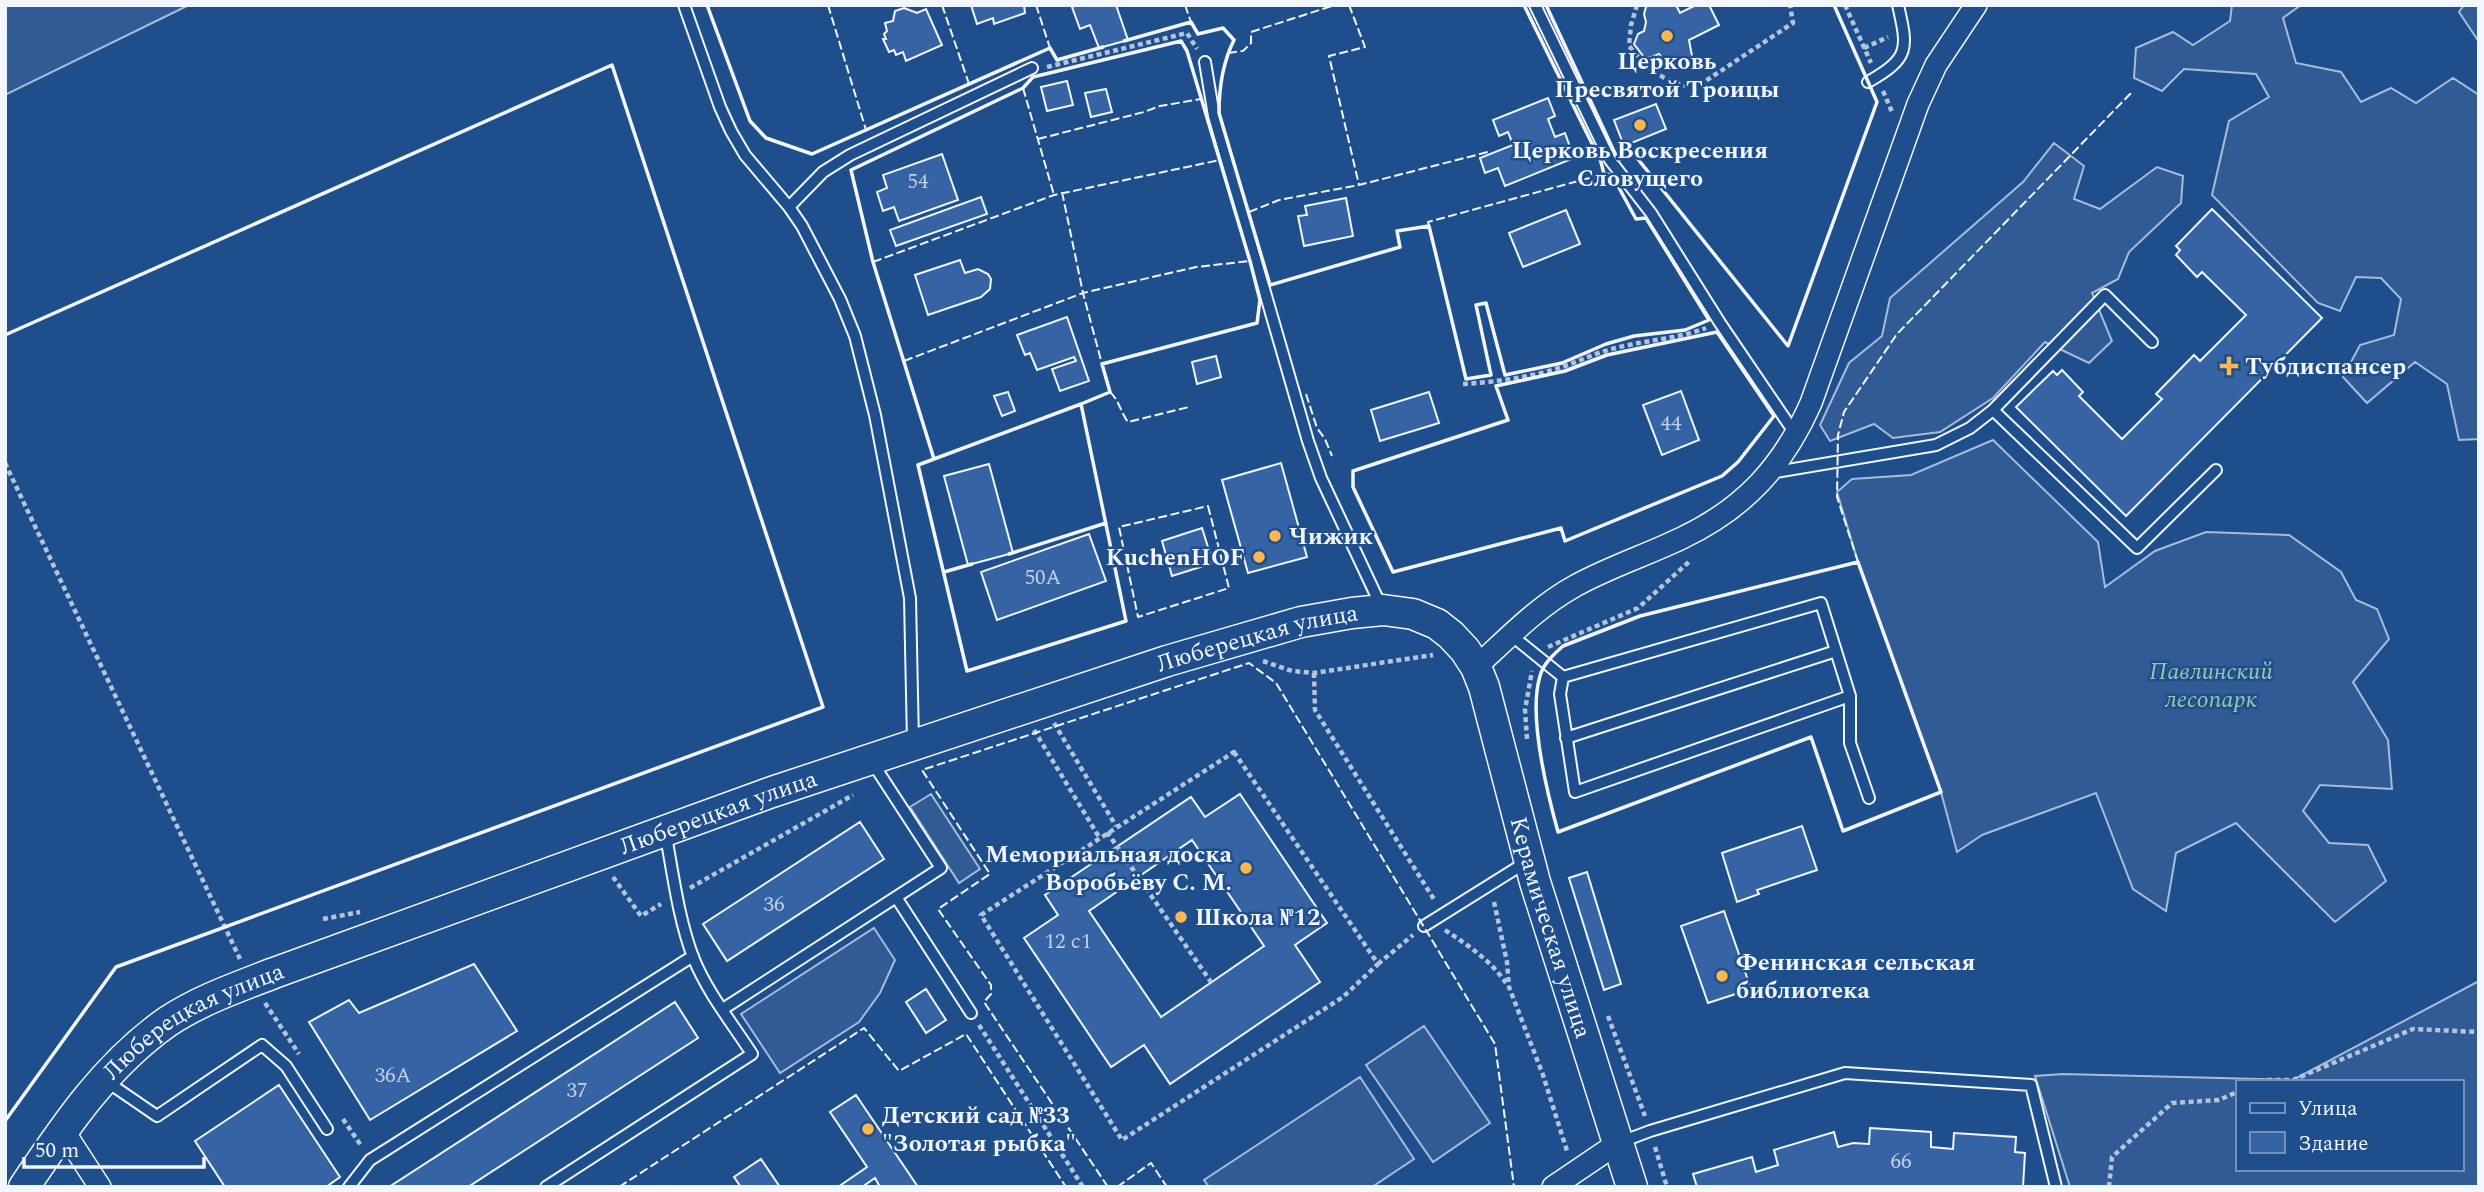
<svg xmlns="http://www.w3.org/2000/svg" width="2484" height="1192" viewBox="0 0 2484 1192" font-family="Spectral,serif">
  <rect width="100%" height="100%" fill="#1f4e8c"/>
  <path fill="#305b95" stroke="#a8bbd7" stroke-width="2" fill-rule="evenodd" d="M 5,5 L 189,5 L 5,95 Z
    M 2232,5 L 2301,5 L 2283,18 L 2296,63 L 2341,72 L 2361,102 L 2391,88 L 2416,103 L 2453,78 L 2479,95 L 2479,439 L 2459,440 L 2447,384 L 2415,362 L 2367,403 L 2343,377 L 2360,345 L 2394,335 L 2401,299 L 2381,278 L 2356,277 L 2340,311 L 2318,303 L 2212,195 L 2229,121 L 2269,97 L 2256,74 L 2184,69 L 2162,91 L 2134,78 L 2136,48 L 2173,32 L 2193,45 L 2230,21 Z
    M 2464,5 L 2479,5 L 2479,42 L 2459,12 Z
    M 2054,143 L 2084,166 L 2074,199 L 2100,209 L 2157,167 L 2183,176 L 2181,203 L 2129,252 L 2118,279 L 2092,293 L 2112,341 L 2089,363 L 2045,342 L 1993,398 L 1940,432 L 1893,438 L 1874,424 L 1830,441 L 1820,425 L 1849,363 L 1882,336 L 1890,298 L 2023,182 Z
    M 1993,440 L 2098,542 L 2105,587 L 2155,551 L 2206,532 L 2289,535 L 2341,572 L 2356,600 L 2377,609 L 2389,639 L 2353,682 L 2388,740 L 2392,789 L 2320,785 L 2303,811 L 2329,843 L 2368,845 L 2386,881 L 2335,922 L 2236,823 L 2176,853 L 2166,911 L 2133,889 L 2096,793 L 1982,835 L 1957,852 L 1941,792 L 1858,562 L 1837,492 L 1852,479 L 1911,475 Z
    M 931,794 L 980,869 L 959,883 L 910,807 Z
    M 874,928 L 895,960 L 880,993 L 859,1022 L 780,1073 L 741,1014 Z
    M 2479,981 L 2479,1187 L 2070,1187 L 2035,1076 L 2063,1074 L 2293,1080 ZM 2237,1082 L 2461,1082 L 2461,1169 L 2237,1169 Z
    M 1424,1026 L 1490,1123 L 1433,1162 L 1366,1065 Z
    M 1360,1077 L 1414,1159 L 1372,1187 L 1209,1187 L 1204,1180 Z"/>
  <path fill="#3563a3" stroke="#f2f6ff" stroke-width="2" fill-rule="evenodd" d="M 971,5 L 1024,5 L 1025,13 L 994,24 L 993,18 L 977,24 Z
    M 1077,5 L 1116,5 L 1128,40 L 1099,48 L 1090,25 L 1080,29 L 1072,7 Z
    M 1649,5 L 1676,5 L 1680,13 L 1696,5 L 1709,5 L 1719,25 L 1689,40 L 1692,56 L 1688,63 L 1680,68 L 1670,68 L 1659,54 L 1649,58 L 1644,57 L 1634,44 L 1638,34 L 1644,31 L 1646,22 L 1644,14 L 1646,7 Z
    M 904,8 L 917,13 L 926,9 L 942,45 L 906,61 L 903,52 L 896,55 L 894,50 L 889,52 L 883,39 L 886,39 L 884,34 L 887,31 L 885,23 L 893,21 L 895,11 Z
    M 1067,81 L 1073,105 L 1047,111 L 1041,87 Z
    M 1106,89 L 1112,112 L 1091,117 L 1085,93 Z
    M 1548,98 L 1555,116 L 1548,119 L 1555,137 L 1565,133 L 1574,158 L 1505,186 L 1498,168 L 1485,173 L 1480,158 L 1513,145 L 1508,132 L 1499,136 L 1493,120 Z
    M 1656,104 L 1666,129 L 1624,146 L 1614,120 Z
    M 942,154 L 958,200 L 899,221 L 894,207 L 883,211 L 877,192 L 887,188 L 883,175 Z
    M 981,197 L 987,214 L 896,246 L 890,230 Z
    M 1346,198 L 1353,236 L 1304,246 L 1298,216 L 1307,215 L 1305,206 Z
    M 2212,209 L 2322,318 L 2126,516 L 2016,407 L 2053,371 L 2057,375 L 2062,370 L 2083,392 L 2079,396 L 2122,439 L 2162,399 L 2156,394 L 2194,355 L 2200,361 L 2246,315 L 2202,272 L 2197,277 L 2176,255 L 2180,250 L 2176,246 Z
    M 1566,210 L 1580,244 L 1523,267 L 1509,233 Z
    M 960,260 L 965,273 L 978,269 L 988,274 L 991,279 L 990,289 L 981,297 L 928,315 L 915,275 Z
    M 1067,317 L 1089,381 L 1060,391 L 1052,369 L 1076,361 L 1074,357 L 1037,370 L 1030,353 L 1025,355 L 1017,335 Z
    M 1216,356 L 1221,377 L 1197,384 L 1192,362 Z
    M 1681,391 L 1699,440 L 1662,455 L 1643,405 Z
    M 1008,392 L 1015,411 L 1002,416 L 994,396 Z
    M 1429,392 L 1439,423 L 1380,441 L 1371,410 Z
    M 1281,463 L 1307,557 L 1248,573 L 1222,480 Z
    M 989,464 L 1013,553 L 968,565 L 944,476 Z
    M 1202,528 L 1213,563 L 1172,576 L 1162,541 Z
    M 1089,534 L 1106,581 L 997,620 L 981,572 Z
    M 1240,794 L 1327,923 L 1295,945 L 1320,982 L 1170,1084 L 1144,1045 L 1111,1067 L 1024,938 L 1058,915 L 1045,895 L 1191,797 L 1205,817 ZM 1192,840 L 1264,946 L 1161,1017 L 1089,911 Z
    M 860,822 L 884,859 L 727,961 L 703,924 Z
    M 1802,826 L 1817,870 L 1757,890 L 1759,894 L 1737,902 L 1722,853 Z
    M 1587,872 L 1621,984 L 1604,990 L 1569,878 Z
    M 1724,911 L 1751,989 L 1708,1003 L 1681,926 Z
    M 474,964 L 517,1031 L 370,1120 L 309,1022 L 349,1000 L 359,1013 Z
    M 926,989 L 946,1020 L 926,1033 L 906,1002 Z
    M 675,1002 L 698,1038 L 468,1187 L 389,1187 Z
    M 279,1085 L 340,1177 L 326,1187 L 225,1187 L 195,1141 Z
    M 856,1095 L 918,1187 L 880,1187 L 875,1178 L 862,1187 L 838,1187 L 867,1167 L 830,1112 Z
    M 1870,1128 L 1931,1132 L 1931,1147 L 1953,1149 L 1954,1133 L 2016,1137 L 2015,1152 L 2025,1153 L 2023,1187 L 1697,1187 L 1693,1174 L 1752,1157 L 1756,1172 L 1778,1165 L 1774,1150 L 1834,1132 L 1838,1147 L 1853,1143 L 1869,1144 Z
    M 761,1159 L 780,1187 L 741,1187 L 734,1177 Z"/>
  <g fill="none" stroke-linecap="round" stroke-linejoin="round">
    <defs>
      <path id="lane" d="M 684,5 L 720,107 L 731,131 L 745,155 L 789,207 L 802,226 L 840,299 L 855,336 L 875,415 L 910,598 L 913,742
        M 1535,5 L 1610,160 L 1651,213 L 1720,323 L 1796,435
        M 1205,62 L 1214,116 L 1308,441 L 1321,478 L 1382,608
        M 1868,82 C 1910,58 1908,49 1898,5
        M 789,207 L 823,172 L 850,155 L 1032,68
        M 1993,410 L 2137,548 L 2216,470
        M 1770,473 L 1936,445 L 1970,428 L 1993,410 L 2105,295 L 2152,342
        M 1511,635 L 1563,677 L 1821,603 L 1850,696 L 1850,743 L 1869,798
        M 1563,677 L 1560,694 L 1575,792 L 1850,696
        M 1566,738 L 1836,651
        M 896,897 L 971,1013
        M 1424,926 L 1528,861
        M 723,1009 L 941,868 L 872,762
        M 106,1081 L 157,1116 L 262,1045 L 286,1066 L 327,1129
        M 1621,1142 L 1650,1131 L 1845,1073 L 2031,1085 L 2056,1187
        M 349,1187 L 370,1160 L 693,956
        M 546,1187 L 752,1054 C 732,1023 707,992 693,957 C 678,917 673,873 665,831"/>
      <path id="street" d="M 1476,667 C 1507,639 1537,607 1575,586 C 1609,567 1647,555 1682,538 C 1745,508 1783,466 1811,403 L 1918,104 L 1936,65 L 1976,5
        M 63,1130 L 100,1187
        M 1553,1187 L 1618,1143"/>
      <g id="secondary">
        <path id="s1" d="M 24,1187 C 65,1126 106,1065 167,1022 C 200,1000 238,987 274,973 L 772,792 L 1167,661 L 1301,622 L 1352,613 L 1383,610 L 1413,614 L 1437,624 L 1451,635 L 1465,650 L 1476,667 L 1484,687 L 1535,882 L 1632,1187"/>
      </g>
    </defs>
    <use href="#lane" stroke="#f2f6ff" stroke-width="14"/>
    <use href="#street" stroke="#f2f6ff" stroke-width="24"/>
    <use href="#secondary" stroke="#f2f6ff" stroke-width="33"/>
    <path stroke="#b3c4dc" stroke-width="4.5" stroke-dasharray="5 3.5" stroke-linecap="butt" d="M 1637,5 L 1631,25 L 1629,46 C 1649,70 1663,82 1695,88 L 1793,23 L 1790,5
      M 1845,5 L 1871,63
      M 1864,48 L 1888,37
      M 1047,67 L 1187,33 L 1197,49
      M 1883,91 L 1892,112
      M 1463,384 C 1497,382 1533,377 1565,366 C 1582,360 1598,352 1616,348 C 1646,340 1677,339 1706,328
      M 5,463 L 240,959
      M 1548,647 L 1638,608 L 1691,560
      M 1263,661 L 1292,671 L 1314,673 L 1433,655
      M 1314,673 L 1315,710 L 1435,901
      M 1054,723 L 1116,826
      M 1034,730 L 1099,837
      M 1527,739 L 1525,710 L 1532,671
      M 1234,752 L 1378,964 L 1343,997 L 1122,1140 L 981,915 Z
      M 1107,832 L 1211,982
      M 613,877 L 641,916 L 661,904
      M 690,888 L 853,795
      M 1494,902 L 1507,962 L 1509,987 L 1543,1075 L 1567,1151
      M 323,919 L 360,912
      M 1445,930 C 1469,946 1492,961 1508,986
      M 1378,964 L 1413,935
      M 265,1003 L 299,1054
      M 1608,1016 L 1645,1116
      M 979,1025 L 1083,1187
      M 2259,1082 L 2264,1080 L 2293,1080 L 2413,1029 L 2479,1032
      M 343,1119 L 362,1147
      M 1655,1147 L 1667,1187
      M 2109,1187 L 2112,1157 L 2172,1103 L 2219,1100 L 2237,1092"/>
    <use href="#lane" stroke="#1f4e8c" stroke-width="10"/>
    <use href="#street" stroke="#1f4e8c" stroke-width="21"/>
    <use href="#secondary" stroke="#1f4e8c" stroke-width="30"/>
    <path stroke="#f2f6ff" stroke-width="2" stroke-dasharray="9 3.5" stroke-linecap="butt" d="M 828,5 L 866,130
      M 942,5 L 969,84
      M 1036,5 L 1050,48
      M 1185,5 L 1191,22
      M 1349,5 L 1365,47 L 1329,56 L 1359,185
      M 1228,53 L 1243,51 L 1251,43 L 1251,32 L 1335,5
      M 1023,88 L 1054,195
      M 1038,139 L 1144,112 L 1160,106 L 1201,99
      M 1062,192 L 1083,293 L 1102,364
      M 1249,212 L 1279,200 L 1359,185 L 1488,152
      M 1429,226 L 1428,222 L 1604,174
      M 873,262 L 1054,195 L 1220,160
      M 904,361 L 1083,293 L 1196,267 L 1250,261
      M 1110,392 C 1119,400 1121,413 1128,422 L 1189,407
      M 1306,394 L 1317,428 L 1325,439 L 1332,456
      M 1208,506 L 1229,588 L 1138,617 L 1119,527 Z
      M 1858,562 L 1837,497 L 1838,435 L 1844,412 L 1897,334 L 2132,92
      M 619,1187 L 864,1028 L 899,1071 L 966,1034 L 1066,1187
      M 1108,1187 L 984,1002 L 991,994 L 991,985 L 938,909 L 990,874 L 922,770 L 1249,663 L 1276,683 L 1495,1044 L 1514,1187
      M 1117,1187 L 1151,1163 L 1167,1187"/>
    <path stroke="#f2f6ff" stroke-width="3.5" d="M 707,5 L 750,121 L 766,138 L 812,154 L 1050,48 L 1057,60 L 1103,47
      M 1546,5 L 1618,160 L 1633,153 L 1788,346 L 1877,102 L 1834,5
      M 1124,41 L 1191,22 L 1198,34 L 1223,28 L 1234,40 C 1223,62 1219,89 1219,113 L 1270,285 L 1400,247 L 1397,231 L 1429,226 L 1466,379 L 1491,375 L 1476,305 L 1486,303 L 1505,375 L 1562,363 L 1606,344 L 1634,336 L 1685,330 L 1709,320 L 1646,218 L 1636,219 L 1612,175 L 1604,174 L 1601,162 L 1524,5
      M 1181,41 L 1187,51 L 1250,261 L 1260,300 L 1257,323 L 1102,364 L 1110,392 L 1081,404 L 1126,621 L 967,671 L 918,465 L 934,459 L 873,262 L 851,170 L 1023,88 L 1033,77 Z
      M 1717,332 L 1774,416 L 1738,462 L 1722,476 L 1565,541 L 1561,528 L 1393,572 L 1353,487 L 1353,471 L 1508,420 L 1496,386 L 1565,371 L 1607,355 Z
      M 5,335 L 612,65 L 823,707 L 116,967 L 5,1121
      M 934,459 L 1081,404
      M 1009,554 L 1106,523
      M 1858,562 L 1941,792 L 1843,831 L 1811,737 L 1558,832 C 1547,792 1528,715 1540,676 C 1543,664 1554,654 1563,646 L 1640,616 Z
      M 944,572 L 972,564"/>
  </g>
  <g fill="#ffb74d" stroke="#1f4e8c" stroke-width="2.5">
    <circle cx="1667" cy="36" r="7"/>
    <circle cx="1640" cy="125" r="7"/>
    <path d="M2225.5 355.5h7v7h7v7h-7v7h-7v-7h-7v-7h7z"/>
    <circle cx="1275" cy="536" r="7"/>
    <circle cx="1259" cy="557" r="7"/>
    <circle cx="1246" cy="868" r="7"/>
    <circle cx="1181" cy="917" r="7"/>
    <circle cx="1722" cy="976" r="7"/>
    <circle cx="868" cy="1129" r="7"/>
  </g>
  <g text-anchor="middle" stroke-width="5" stroke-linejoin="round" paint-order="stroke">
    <g font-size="21" fill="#c3d1e8">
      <text x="918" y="188">54</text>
      <text x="1671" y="430">44</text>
      <text x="1043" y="584">50А</text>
      <text x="774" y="911">36</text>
      <text x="1068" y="948">12 с1</text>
      <text x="393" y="1082">36А</text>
      <text x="577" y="1097">37</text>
      <text x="1901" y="1168">66</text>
    </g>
    <g font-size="24" font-weight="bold" fill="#f2f6ff" stroke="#1f4e8c" text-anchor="start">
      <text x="1667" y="69" text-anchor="middle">Церковь<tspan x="1667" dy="28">Пресвятой Троицы</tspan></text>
      <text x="1640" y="158" text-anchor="middle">Церковь Воскресения<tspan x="1640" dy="28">Словущего</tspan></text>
      <text x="2245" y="374">Тубдиспансер</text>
      <text x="1289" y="544">Чижик</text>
      <text x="1245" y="565" text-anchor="end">KuchenHOF</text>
      <text x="1232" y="862" text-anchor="end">Мемориальная доска<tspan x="1232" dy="28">Воробьёву С. М.</tspan></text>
      <text x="1195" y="925">Школа №12</text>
      <text x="1736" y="970">Фенинская сельская<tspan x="1736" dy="28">библиотека</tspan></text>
      <text x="882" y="1123">Детский сад №33<tspan x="882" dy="28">"Золотая рыбка"</tspan></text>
    </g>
    <g font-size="24" fill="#f2f6ff" stroke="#1f4e8c">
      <text dy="8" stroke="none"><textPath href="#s1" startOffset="1377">Люберецкая улица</textPath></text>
      <text dy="8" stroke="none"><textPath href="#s1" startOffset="810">Люберецкая улица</textPath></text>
      <text dy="8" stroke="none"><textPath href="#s1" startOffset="1892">Керамическая улица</textPath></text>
      <text dy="8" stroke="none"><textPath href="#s1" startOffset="243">Люберецкая улица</textPath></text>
    </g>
    <g font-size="24" font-style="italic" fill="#97c8a6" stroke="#1f4e8c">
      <text x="2211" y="679">Павлинский<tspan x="2211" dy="28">лесопарк</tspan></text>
    </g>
  </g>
  <rect width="2484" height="1192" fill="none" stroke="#f2f6ff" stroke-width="14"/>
  <rect x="2236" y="1080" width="228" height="91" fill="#1f4e8c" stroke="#7391ba" stroke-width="2"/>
  <rect x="2250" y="1103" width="35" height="10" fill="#1f4e8c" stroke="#7391ba" stroke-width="2"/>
  <text x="2298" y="1115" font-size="21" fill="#f2f6ff">Улица</text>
  <rect x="2250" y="1132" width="35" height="21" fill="#3563a3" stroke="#7391ba" stroke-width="2"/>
  <text x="2298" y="1150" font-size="21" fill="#f2f6ff">Здание</text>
  <path d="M24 1157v10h180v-10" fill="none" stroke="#f2f6ff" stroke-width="3.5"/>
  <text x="35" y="1157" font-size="21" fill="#f2f6ff" stroke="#1f4e8c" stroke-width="5" paint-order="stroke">50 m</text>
</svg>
